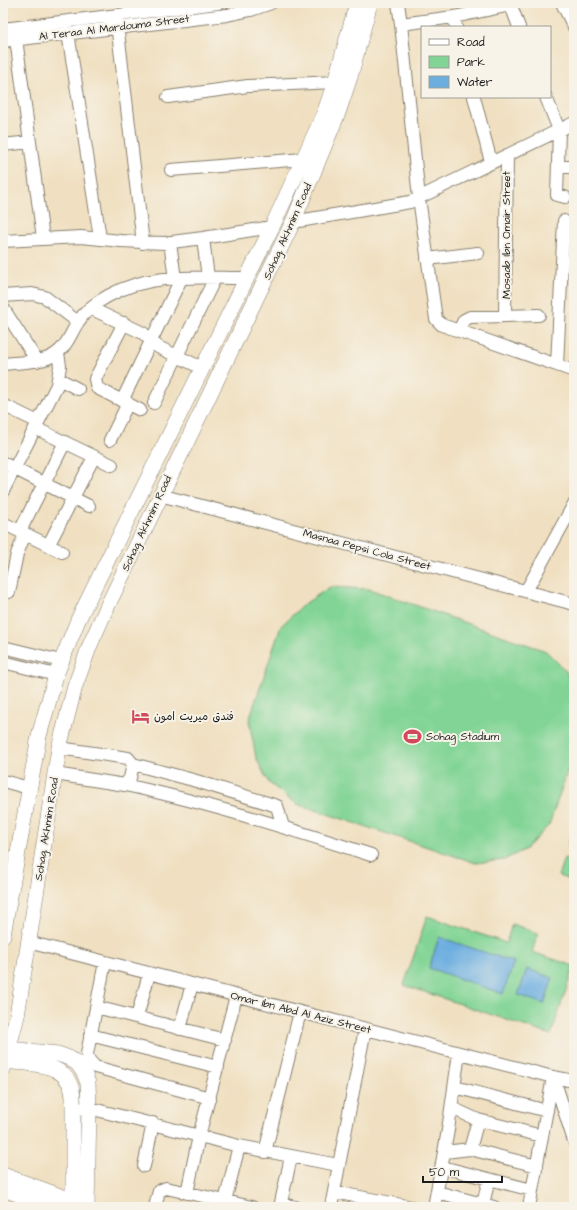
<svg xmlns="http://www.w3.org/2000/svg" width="577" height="1210" viewBox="0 0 577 1210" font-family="'Architects Daughter','Playpen Sans Arabic',sans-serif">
  <rect width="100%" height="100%" fill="#f7f3e8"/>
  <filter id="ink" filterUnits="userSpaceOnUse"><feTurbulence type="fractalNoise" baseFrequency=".025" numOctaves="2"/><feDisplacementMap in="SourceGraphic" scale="8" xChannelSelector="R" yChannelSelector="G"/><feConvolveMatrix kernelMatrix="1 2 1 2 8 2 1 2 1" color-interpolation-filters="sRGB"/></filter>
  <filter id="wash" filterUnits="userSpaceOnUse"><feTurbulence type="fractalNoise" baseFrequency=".012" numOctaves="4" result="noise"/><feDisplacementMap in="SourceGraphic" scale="16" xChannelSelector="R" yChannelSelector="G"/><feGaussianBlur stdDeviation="0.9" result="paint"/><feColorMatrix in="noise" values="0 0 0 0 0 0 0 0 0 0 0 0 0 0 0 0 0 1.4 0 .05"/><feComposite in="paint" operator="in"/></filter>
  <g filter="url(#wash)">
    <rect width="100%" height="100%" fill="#f0e0c1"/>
    <path fill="#81d495" stroke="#4e7858" d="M 330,587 L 369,589 L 546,651 L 566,671 L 574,688 L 574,752 L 549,825 L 526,849 L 504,860 L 476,863 L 297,804 L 269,783 L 256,758 L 249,720 L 281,626 L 303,605 Z
      M 573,828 L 574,828 L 574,847 L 568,845 Z
      M 564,858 L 574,862 L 574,881 L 558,876 Z
      M 427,916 L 506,943 L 512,924 L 538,933 L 532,952 L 574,966 L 551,1035 L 404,985 Z"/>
    <path fill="#6caee0" stroke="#44657e" d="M 439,937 L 514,962 L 503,994 L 429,968 Z
      M 527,969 L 553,978 L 544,1004 L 518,995 Z"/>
  </g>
  <g filter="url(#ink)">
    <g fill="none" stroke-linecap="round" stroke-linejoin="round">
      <defs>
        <path id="minor" d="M 398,3 L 401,24 L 454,17
          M 510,3 L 519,27
          M 562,3 L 574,27
          M 116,15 L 143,243
          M 401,24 L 419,198 L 436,319 L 442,325 L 574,371
          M 456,27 L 454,17 L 511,5
          M 3,29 L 218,3
          M 68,33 L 100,238
          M 16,39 L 43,238
          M 3,41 L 227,15 L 251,10 L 271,3
          M 168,97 L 248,86 L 335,82
          M 474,97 L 491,162
          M 546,97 L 559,130 L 557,195 L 565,197
          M 3,145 L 30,142
          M 558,167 L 574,167
          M 171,170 L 303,159
          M 293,222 L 410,202 L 574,123
          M 203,238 L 208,278
          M 3,241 L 81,237 L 121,241 L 164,243 L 203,238 L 272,227
          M 170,242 L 175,279
          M 427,259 L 478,253
          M 3,296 L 32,294 L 45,297 L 78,322
          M 3,308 L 37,361
          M 90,308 L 143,333 L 158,347 L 202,368
          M 505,316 L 507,155
          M 124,323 L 95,379 L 97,388 L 140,410
          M 459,331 L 464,320 L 470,317 L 539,315
          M 3,364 C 17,362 35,363 48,358 C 66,351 69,336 78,322 C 85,311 97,302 108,296 C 150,272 200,278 247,278
          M 557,365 L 564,221
          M 59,379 L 78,389
          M 122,401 L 181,279
          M 154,403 L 215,278
          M 3,405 L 38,422
          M 35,428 L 112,465
          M 110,440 L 128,403
          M 3,463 L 89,506
          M 3,491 L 57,385 L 60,366 L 58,353
          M 160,495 L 574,604
          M 3,523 L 62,552
          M 20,531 L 65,442
          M 48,546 L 94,457
          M 526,591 L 574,504
          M 9,592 L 17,554 L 25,534
          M 3,647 L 61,661
          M 3,662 L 56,675
          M 133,764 L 193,780 L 277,806 L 283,827
          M 55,774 L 125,785 L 130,778 L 133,764 L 128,758 L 59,748
          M 3,781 L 29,788
          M 125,785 C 209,803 290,829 371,855
          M 28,942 L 553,1077 L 574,1081
          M 105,962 L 87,1054 L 88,1059 L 95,1067 L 210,1098
          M 96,1007 L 225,1040
          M 137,1017 L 149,974
          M 180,1029 L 192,984
          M 90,1035 L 218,1067
          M 554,1079 L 574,1141
          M 455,1087 L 547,1111
          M 452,1108 L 478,1120 L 542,1136
          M 73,1109 L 89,1108 L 239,1146 L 338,1165
          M 470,1149 L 478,1120
          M 265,1152 L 300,1012
          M 445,1152 L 470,1149 L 537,1166
          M 144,1166 L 153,1123
          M 442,1167 L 532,1190
          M 334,1192 L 412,1207
          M 437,1192 L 494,1207
          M 187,1193 L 199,1136 L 236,996
          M 225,1201 L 239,1146
          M 281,1204 L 296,1207
          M 483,1204 L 489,1179
          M 155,1207 L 159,1191 L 166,1188 L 252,1207
          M 280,1207 L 291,1157
          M 331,1207 L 365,1029
          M 434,1207 L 448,1130 L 459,1053
          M 529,1207 L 553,1077"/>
        <path id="major" d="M 3,935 L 39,736 L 56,675 L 78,620 L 272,227 L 324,114 L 335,82 L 357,3
          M 9,1049 L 58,1054 L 69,1058 L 78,1064 L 84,1073 L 88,1083 L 89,1108 L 87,1207
          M 6,1061 C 34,1065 70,1061 73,1097 L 73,1207
          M 3,1069 L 17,1016 L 59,748 L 75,686 L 90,645 L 108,605 L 293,222 L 338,113 L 350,77 L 370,3
          M 3,1175 L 82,1204
          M 3,1189 L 54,1207"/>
      </defs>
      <use href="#minor" stroke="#867e6e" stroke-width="14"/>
      <use href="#major" stroke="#867e6e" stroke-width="16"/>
      <use href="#minor" stroke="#fff" stroke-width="12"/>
      <use href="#major" stroke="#fff" stroke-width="15"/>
    </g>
  </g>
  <defs>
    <symbol id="hotel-bare" viewBox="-9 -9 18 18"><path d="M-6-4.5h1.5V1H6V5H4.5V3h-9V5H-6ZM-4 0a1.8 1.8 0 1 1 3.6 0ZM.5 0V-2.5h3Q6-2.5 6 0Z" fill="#d1495b" stroke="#f7f3e8" stroke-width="2.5" paint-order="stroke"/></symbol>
    <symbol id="stadium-bare" viewBox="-9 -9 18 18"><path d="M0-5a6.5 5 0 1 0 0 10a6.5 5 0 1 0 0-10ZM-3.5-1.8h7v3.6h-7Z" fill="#d1495b" stroke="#f7f3e8" stroke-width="2.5" paint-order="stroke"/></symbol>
  </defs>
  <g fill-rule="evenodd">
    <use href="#hotel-bare" x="128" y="704" width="25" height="25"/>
    <use href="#stadium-bare" x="400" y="724" width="25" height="25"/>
  </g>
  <g text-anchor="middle" stroke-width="4" stroke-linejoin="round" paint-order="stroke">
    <g font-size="11" fill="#1c1c1c" stroke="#f7f3e8">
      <text transform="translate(114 27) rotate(-7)" y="4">Al Teraa Al Mardouma Street</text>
      <text transform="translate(287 231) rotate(-66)" y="4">Sohag, Akhmim Road</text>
      <text transform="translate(506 235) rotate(-90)" y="4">Mosaab Ibn Omair Street</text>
      <text transform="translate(146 523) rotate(-65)" y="4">Sohag, Akhmim Road</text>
      <text transform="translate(367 549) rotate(15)" y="4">Masnaa Pepsi Cola Street</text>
      <text transform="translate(46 829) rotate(-81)" y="4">Sohag, Akhmim Road</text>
      <text transform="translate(301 1012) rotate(14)" y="4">Omar Ibn Abd Al Aziz Street</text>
    </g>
    <g font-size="11" fill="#1c1c1c" stroke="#f7f3e8" text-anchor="start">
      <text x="154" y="720">فندق ميريت امون</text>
      <text x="426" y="740">Sohag Stadium</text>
    </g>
  </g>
  <rect width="577" height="1210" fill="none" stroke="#f7f3e8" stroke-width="16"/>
  <rect x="421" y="26" width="130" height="72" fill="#f7f3e8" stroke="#9f9d96"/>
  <rect x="429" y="39" width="20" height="6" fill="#ffffff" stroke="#9f9d96"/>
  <text x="457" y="46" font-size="12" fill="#1c1c1c">Road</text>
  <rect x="429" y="56" width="20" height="12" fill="#81d495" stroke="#9f9d96"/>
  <text x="457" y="66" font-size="12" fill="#1c1c1c">Park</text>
  <rect x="429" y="76" width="20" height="12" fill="#6caee0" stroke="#9f9d96"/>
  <text x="457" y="86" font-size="12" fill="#1c1c1c">Water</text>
  <path d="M423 1176v6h79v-6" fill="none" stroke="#1c1c1c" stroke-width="2"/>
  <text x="429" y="1176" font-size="12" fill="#1c1c1c" stroke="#f7f3e8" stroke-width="3" paint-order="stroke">50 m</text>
</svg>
